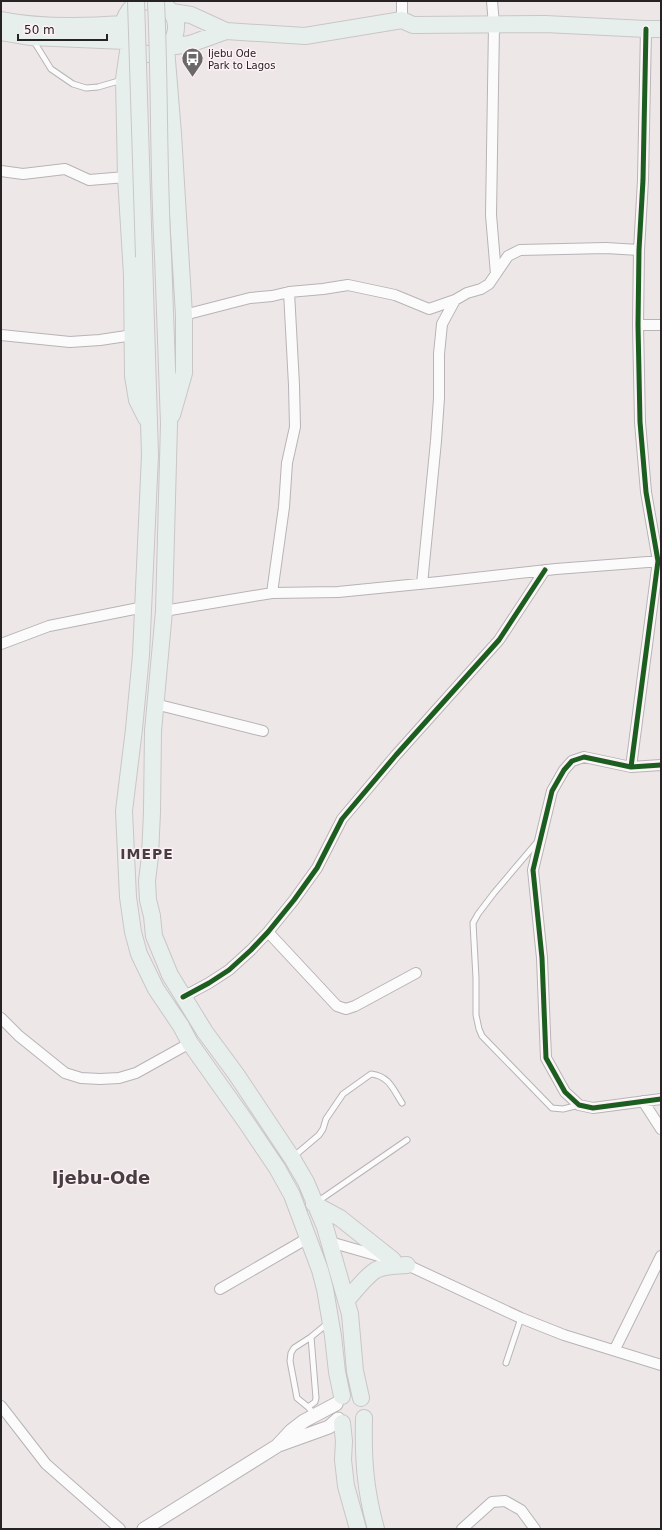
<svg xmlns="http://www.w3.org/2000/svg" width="662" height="1530" viewBox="0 0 662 1530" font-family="'DejaVu Sans',sans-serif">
  <rect width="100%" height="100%" fill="#ede7e8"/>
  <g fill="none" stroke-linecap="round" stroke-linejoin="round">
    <defs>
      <path id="service" d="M 33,40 L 51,69 L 73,84 L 86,88 L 98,87 L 122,80
        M 538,841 L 494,893 L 478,914 L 473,923 L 476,978 L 476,1015 L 479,1029 L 482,1036 L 552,1108 L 563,1109 L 579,1105
        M 293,1157 L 319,1135 L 323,1129 L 326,1119 L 343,1094 L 371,1074 C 389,1076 393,1089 402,1103
        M 317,1202 L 407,1140
        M 506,1363 L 521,1318
        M 308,1407 L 315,1402 L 316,1398 L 311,1337
        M 315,1415 L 308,1407 L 297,1398 L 290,1361 L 291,1353 L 294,1348 L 311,1337 L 328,1323"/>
      <path id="minor" d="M 402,1 L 402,20
        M 492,1 L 494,25 L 491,215 L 496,274
        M 1,171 L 23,174 L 65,169 L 89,180 L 126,177
        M 184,315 L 250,298 L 272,296 L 289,292 L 323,289 L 348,285 L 395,295 L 429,309 L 455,300 L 467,293 L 481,289 L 489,284 L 508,256 L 520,250 L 606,248 L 639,250
        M 638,325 L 661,325
        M 1,335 L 70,342 L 100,340 L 133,335
        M 422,584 L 436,441 L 439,398 L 439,354 L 442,324 L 455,300
        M 272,593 L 284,507 L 287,463 L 295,427 L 294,385 L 289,292
        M 164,611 L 272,593 L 338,592 L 439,582 L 556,569 L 661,561
        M 1,644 L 49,626 L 144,607
        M 155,704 L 263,731
        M 661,765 L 631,767 L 584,757 L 572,761 L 564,770 L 552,791 L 533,870 L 542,958 L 546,1058 L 565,1092 L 579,1105 L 593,1108 L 661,1099
        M 631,767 L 658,561 L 646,492 L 640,422 L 638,325 L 639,250 L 643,180 L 646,29
        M 268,932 L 337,1006 L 346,1009 L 355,1006 L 416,973
        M 183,997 L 209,983 L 229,970 L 251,950 L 268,932 L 294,900 L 317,868 L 342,819 L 396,755 L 499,640 L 545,570
        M 1,1018 L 19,1036 L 65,1073 L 81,1078 L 100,1079 L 119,1078 L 136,1073 L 190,1043
        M 643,1101 L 661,1129
        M 330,1242 L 386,1258
        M 403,1263 L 521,1318 L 564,1335 L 661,1365
        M 220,1289 L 308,1238
        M 615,1349 L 661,1256
        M 1,1406 L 46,1464 L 120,1529
        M 462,1529 L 492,1502 L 505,1501 L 521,1510 L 535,1529"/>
      <path id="tertiary" d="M 279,1445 L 329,1427 L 338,1419
        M 144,1529 L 277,1446 L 291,1431 L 304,1421 L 336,1404"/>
      <path id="primary" d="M 150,1 C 142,1 134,4 129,11 C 123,19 122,28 125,37 C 136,66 178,55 176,24 C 175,17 171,10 165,6
        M 172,12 L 191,15 L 226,31 L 305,36 L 402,20 L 413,25 L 545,24 L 646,29 L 661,29
        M 1,20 C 41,28 82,27 123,24
        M 1,32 L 31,37 L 126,41
        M 129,45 L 124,79 L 126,177 L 132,275 L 133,376 L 137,400 L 146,418
        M 168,47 L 190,44 L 226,31
        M 166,48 L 173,134 L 184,315 L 184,373 L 172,415
        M 163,256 L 169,424 L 164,611 L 153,731 L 152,812 L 150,856 L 147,881 L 148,900 L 152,916 L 154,936 L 170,975 L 205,1032 L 236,1074 L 292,1158 L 306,1182 L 325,1227 L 350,1314 L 355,1371 L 361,1398
        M 144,257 L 150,455 L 141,655 L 134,729 L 124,811 L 128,897 L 133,932 L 139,954 L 156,989 L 181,1026 L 190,1043 L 246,1122 L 277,1168 L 292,1195 L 320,1270 L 325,1289 L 333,1336 L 337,1372 L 342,1396
        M 314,1204 L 340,1218 L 393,1260
        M 346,1301 C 354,1292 366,1276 376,1270 C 385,1265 398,1266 407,1265
        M 364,1418 C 363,1458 365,1490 376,1529
        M 342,1423 L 344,1441 L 343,1460 L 346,1486 L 358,1529"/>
    </defs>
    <use href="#service" stroke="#b8b3b4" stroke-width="7"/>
    <use href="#minor" stroke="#b8b3b4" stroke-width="12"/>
    <use href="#tertiary" stroke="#b8b3b4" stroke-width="15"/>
    <use href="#primary" stroke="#c9c6c7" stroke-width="18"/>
    <use href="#service" stroke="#fcfbfc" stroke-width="5"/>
    <use href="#minor" stroke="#fcfbfc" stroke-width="10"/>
    <use href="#tertiary" stroke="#fcfbfc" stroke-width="13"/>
    <use href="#primary" stroke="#e7efed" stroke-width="16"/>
    <defs>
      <path id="primary-bridge" d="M 136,1 C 138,86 142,172 144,257
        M 156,1 C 160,86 158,171 163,256"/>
    </defs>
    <use href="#primary-bridge" stroke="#c9c6c7" stroke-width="18" stroke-linecap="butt"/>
    <use href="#primary-bridge" stroke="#e7efed" stroke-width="16"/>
    <defs>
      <path id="cycleway" d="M 661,765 L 631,767 L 584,757 L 572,761 L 564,770 L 552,791 L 533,870 L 542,958 L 546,1058 L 565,1092 L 579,1105 L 593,1108 L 661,1099
        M 631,767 L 658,561 L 646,492 L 640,422 L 638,325 L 639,250 L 643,180 L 646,29
        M 183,997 L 209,983 L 229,970 L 251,950 L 268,932 L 294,900 L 317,868 L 342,819 L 396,755 L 499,640 L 545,570"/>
    </defs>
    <use href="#cycleway" stroke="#fdf1f5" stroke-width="8"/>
    <use href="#cycleway" stroke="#1b5e20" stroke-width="5"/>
  </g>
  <defs>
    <symbol id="bus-pin" viewBox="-11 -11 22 30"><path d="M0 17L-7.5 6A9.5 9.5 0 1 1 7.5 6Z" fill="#6c6769" stroke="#fdf1f5"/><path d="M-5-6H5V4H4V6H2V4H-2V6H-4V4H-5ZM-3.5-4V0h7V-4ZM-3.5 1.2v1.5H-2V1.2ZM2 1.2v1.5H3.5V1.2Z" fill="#fff"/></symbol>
  </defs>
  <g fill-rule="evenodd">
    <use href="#bus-pin" x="180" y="46" width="25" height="34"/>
  </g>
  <g text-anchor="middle" stroke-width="3" stroke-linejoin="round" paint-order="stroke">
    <g font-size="10" fill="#272224" stroke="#fdf1f5" text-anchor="start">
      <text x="208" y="57">Ijebu Ode<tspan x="208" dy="12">Park to Lagos</tspan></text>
    </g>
    <g font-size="14" font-weight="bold" letter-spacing="1" fill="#483e41" stroke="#fdf1f5">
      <text x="147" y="859">IMEPE</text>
    </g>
    <g font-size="18" font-weight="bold" fill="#483e41" stroke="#fdf1f5">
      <text x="101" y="1184">Ijebu-Ode</text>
    </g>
  </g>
  <rect width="662" height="1530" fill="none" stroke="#272224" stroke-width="4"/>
  <path d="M18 34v6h89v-6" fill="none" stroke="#272224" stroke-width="2"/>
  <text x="24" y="34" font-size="12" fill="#272224" stroke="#fdf1f5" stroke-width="3" paint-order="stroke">50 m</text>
</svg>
